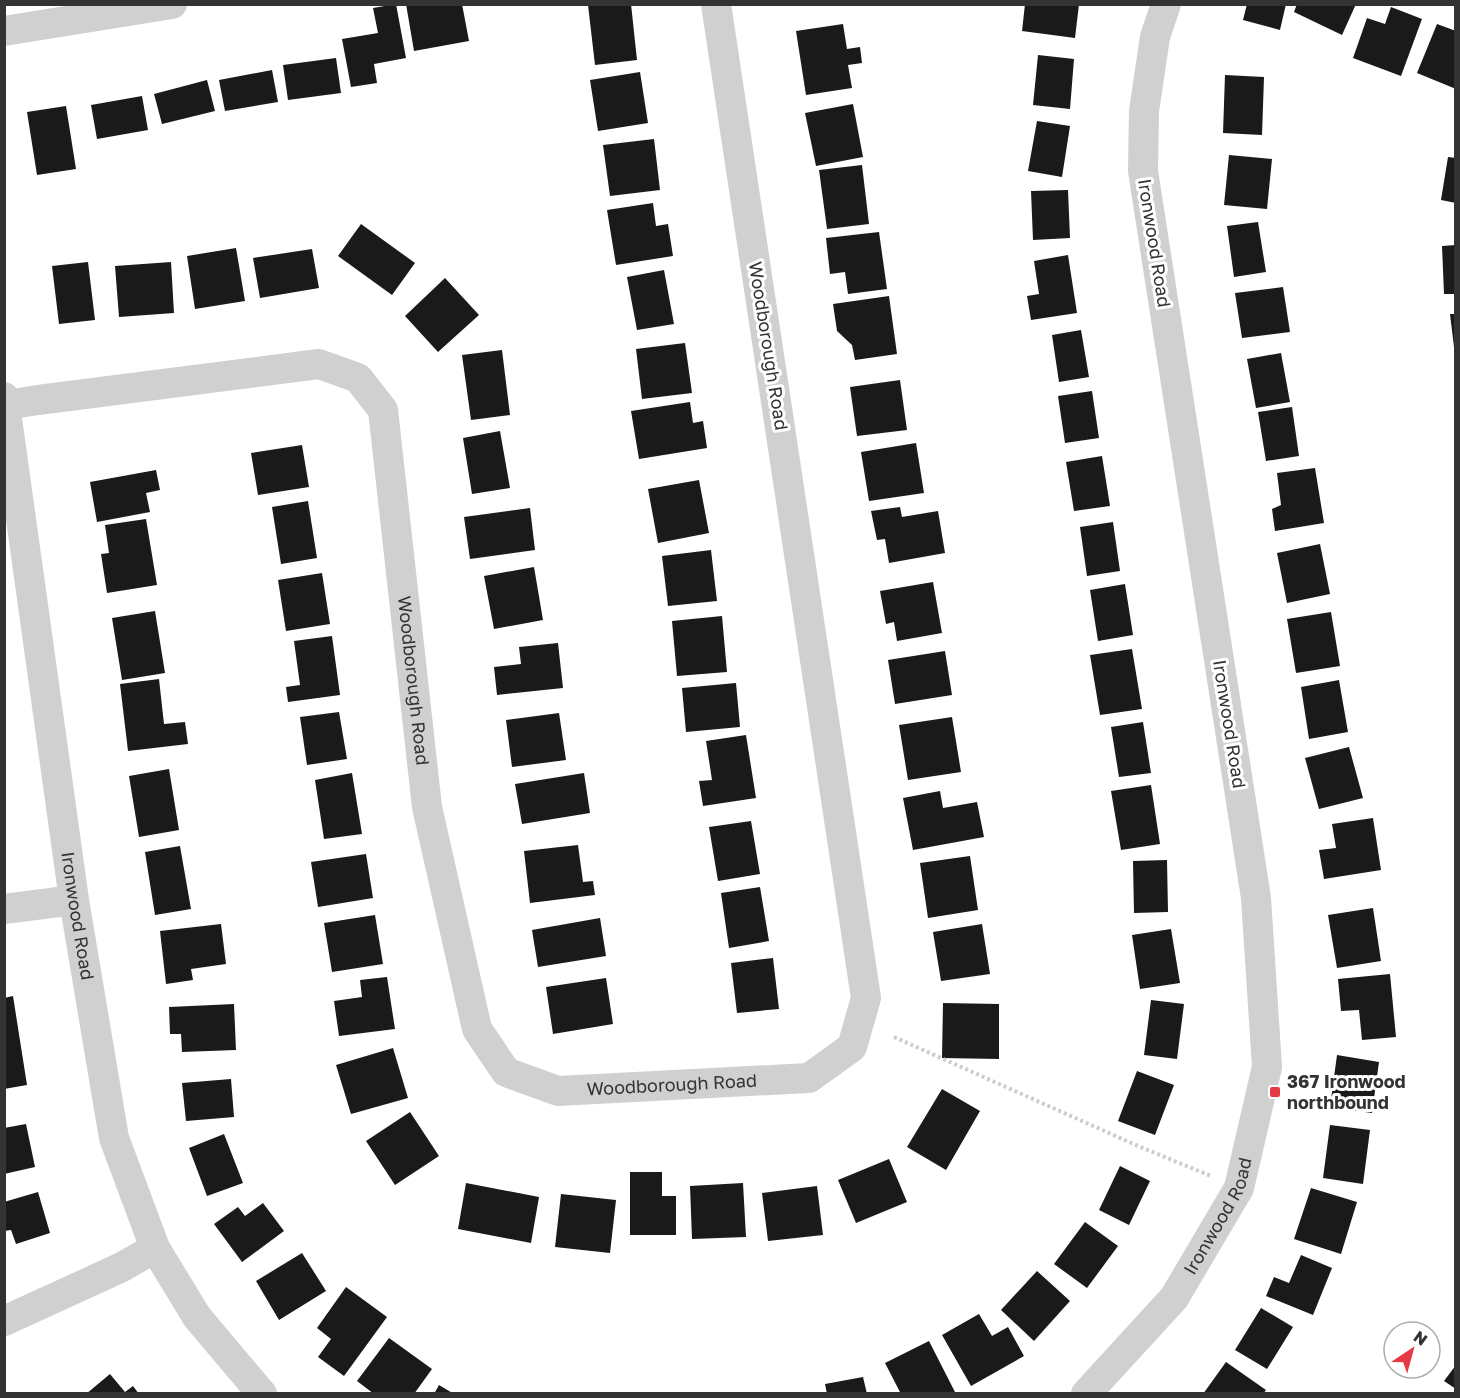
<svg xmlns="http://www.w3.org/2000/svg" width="1460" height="1398" viewBox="0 0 1460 1398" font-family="'Golos Text',sans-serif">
  <rect width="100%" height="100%" fill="#fff"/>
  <path fill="#1a1a1a" d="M 396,4 L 406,58 L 374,64 L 377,83 L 351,87 L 342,39 L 378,33 L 373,8 Z
    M 406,4 L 462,4 L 469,41 L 414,51 Z
    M 598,4 L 631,4 L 637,60 L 595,65 L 588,5 Z
    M 1025,4 L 1079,4 L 1075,38 L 1022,31 Z
    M 1247,4 L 1286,4 L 1280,30 L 1243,20 Z
    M 1297,4 L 1356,4 L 1342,35 L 1294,12 Z
    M 1391,7 L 1422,19 L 1401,76 L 1353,58 L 1367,18 L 1385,24 Z
    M 843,24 L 847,49 L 860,47 L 862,63 L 848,65 L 852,88 L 806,95 L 796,31 Z
    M 1437,24 L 1456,31 L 1456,89 L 1417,73 Z
    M 1038,55 L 1074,59 L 1070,109 L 1033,105 Z
    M 336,58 L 341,93 L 288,100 L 283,65 Z
    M 272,70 L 278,102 L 225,111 L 219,80 Z
    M 640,72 L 648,123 L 598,131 L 590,80 Z
    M 1225,75 L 1264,77 L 1262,135 L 1223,133 Z
    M 207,80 L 215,111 L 162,124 L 154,94 Z
    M 142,96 L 148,130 L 97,139 L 91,105 Z
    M 853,104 L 863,157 L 816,166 L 805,113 Z
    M 66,106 L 76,169 L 37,175 L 27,112 Z
    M 1037,121 L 1070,126 L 1062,177 L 1028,171 Z
    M 654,139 L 660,190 L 610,196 L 603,145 Z
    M 1229,155 L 1272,159 L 1267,209 L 1224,205 Z
    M 1448,157 L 1456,158 L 1456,203 L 1441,200 Z
    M 862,165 L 869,224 L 827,229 L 819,170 Z
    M 1068,190 L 1070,238 L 1033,240 L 1031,191 Z
    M 653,203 L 656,226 L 668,224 L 673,256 L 616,265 L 607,210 Z
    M 1258,222 L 1266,272 L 1234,277 L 1227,226 Z
    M 361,224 L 415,263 L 392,295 L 338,256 Z
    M 879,232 L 887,289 L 848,294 L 845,272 L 830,274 L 826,238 Z
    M 1456,245 L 1456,294 L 1444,294 L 1442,246 Z
    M 236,248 L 245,301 L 195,309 L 187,256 Z
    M 312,249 L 319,288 L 260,298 L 253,258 Z
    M 1068,255 L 1077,313 L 1031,320 L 1027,296 L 1039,294 L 1034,261 Z
    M 88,262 L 95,320 L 59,324 L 52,266 Z
    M 171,262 L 174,313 L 119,317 L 115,266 Z
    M 664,270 L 674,324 L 637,330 L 627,277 Z
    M 445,278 L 479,315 L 438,352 L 405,316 Z
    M 1283,287 L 1290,332 L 1242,338 L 1235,293 Z
    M 889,296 L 897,354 L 855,360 L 852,345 L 837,331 L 833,304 Z
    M 1450,314 L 1456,314 L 1456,347 L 1454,347 Z
    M 1081,330 L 1089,377 L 1059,382 L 1052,335 Z
    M 685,343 L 692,393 L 642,399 L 636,349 Z
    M 502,350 L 510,415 L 471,420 L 462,355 Z
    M 1281,353 L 1290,402 L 1256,408 L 1247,359 Z
    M 900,380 L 907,430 L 857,436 L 850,387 Z
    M 1092,391 L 1099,438 L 1065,443 L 1058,396 Z
    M 690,402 L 693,423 L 703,421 L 707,448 L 639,459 L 631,411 Z
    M 1292,407 L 1299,456 L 1266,461 L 1258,412 Z
    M 500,431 L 510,488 L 472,494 L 463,438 Z
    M 916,443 L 924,493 L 869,501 L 861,452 Z
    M 302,445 L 309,487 L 258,495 L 251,453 Z
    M 1102,456 L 1110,506 L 1074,511 L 1066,462 Z
    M 1315,468 L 1324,523 L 1275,531 L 1272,509 L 1281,505 L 1277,473 Z
    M 156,470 L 160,490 L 146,493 L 150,512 L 97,522 L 90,482 Z
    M 699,480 L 709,533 L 658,543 L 648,489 Z
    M 308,501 L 317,558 L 281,564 L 272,507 Z
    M 900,507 L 902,517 L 938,511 L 945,553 L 889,563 L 885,539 L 877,540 L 871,511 Z
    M 530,508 L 535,550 L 470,559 L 464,517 Z
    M 146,519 L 157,585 L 107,593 L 101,554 L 109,553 L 105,525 Z
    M 1113,522 L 1120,571 L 1087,576 L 1080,527 Z
    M 1320,544 L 1330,594 L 1287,603 L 1277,553 Z
    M 711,550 L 717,601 L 668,606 L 662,556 Z
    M 534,567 L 543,620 L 494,629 L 484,576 Z
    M 322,573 L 330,624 L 286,631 L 278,580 Z
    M 933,582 L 942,633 L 897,641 L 894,622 L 886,624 L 880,591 Z
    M 1125,584 L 1133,635 L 1098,641 L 1090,590 Z
    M 155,611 L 165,673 L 122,680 L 112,618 Z
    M 1331,612 L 1340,666 L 1296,673 L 1287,619 Z
    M 722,616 L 727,672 L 677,676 L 672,621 Z
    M 332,636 L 340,695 L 288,702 L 286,687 L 300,685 L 294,641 Z
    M 558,643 L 563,688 L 497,695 L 494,667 L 521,664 L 519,647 Z
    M 1132,649 L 1142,709 L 1100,715 L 1090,655 Z
    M 945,651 L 952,695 L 895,704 L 888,660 Z
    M 159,679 L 164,724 L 185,722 L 188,744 L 128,751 L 120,684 Z
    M 1339,680 L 1348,732 L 1309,739 L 1301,687 Z
    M 736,683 L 740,727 L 686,732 L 682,688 Z
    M 339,712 L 347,759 L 307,765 L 300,717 Z
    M 559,713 L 566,760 L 512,767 L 506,720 Z
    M 952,717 L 961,772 L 908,780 L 899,725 Z
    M 1143,722 L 1151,773 L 1119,777 L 1111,727 Z
    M 746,735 L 756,798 L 703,806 L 699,781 L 712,780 L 706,741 Z
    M 1349,747 L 1363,798 L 1319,809 L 1305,758 Z
    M 169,769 L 179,830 L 139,837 L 129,776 Z
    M 352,773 L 362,834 L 324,839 L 315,780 Z
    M 584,773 L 590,813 L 522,824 L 515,784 Z
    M 1151,785 L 1160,844 L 1121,850 L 1111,791 Z
    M 940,791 L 943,808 L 977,802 L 984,837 L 913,850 L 903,798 Z
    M 1373,818 L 1381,870 L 1324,879 L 1319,850 L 1336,848 L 1332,824 Z
    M 751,821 L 760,874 L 718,881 L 709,827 Z
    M 578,845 L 583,882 L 593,881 L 595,895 L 530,903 L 524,851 Z
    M 180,846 L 191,909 L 155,915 L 145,852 Z
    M 366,854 L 373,898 L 318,907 L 311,862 Z
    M 970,856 L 978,910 L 928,918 L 920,863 Z
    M 1167,860 L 1168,912 L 1134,913 L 1133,861 Z
    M 760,887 L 769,941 L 729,948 L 721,893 Z
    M 1373,908 L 1381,961 L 1337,968 L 1328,915 Z
    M 375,915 L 383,964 L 332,972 L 324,923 Z
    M 600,918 L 606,956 L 538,967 L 532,930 Z
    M 221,924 L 226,964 L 191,969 L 193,980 L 166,984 L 160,931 Z
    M 982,924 L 990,974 L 941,981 L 933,932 Z
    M 1171,929 L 1180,983 L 1140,989 L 1132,935 Z
    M 773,958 L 779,1009 L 737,1013 L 731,963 Z
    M 1390,974 L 1396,1037 L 1362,1040 L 1359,1010 L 1341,1011 L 1338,979 Z
    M 387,977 L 395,1029 L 339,1036 L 334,1001 L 362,997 L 360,980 Z
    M 606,978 L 613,1024 L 553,1034 L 546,987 Z
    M 13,996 L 27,1085 L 4,1089 L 4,998 Z
    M 1151,1000 L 1184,1004 L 1177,1059 L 1144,1055 Z
    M 943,1003 L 999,1004 L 999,1059 L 942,1058 Z
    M 234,1004 L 236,1050 L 182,1052 L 181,1034 L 170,1034 L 169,1007 Z
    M 393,1048 L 408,1098 L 351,1114 L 336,1065 Z
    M 1337,1055 L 1379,1062 L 1372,1113 L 1330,1107 Z
    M 1137,1071 L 1174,1085 L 1155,1135 L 1118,1121 Z
    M 231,1079 L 234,1117 L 186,1121 L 182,1083 Z
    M 942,1089 L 980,1111 L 946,1170 L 907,1147 Z
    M 410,1112 L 439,1156 L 395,1185 L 366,1141 Z
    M 26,1124 L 35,1167 L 4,1174 L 4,1128 Z
    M 1330,1125 L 1370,1130 L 1363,1184 L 1323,1178 Z
    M 224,1134 L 243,1183 L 207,1196 L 189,1148 Z
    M 889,1159 L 907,1202 L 856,1223 L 838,1180 Z
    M 1120,1166 L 1150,1181 L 1129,1225 L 1099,1210 Z
    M 630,1172 L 662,1172 L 662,1196 L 676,1196 L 676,1235 L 630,1235 Z
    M 466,1183 L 539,1197 L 531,1243 L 458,1229 Z
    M 743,1183 L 746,1237 L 692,1239 L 690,1186 Z
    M 817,1186 L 823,1235 L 768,1241 L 762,1193 Z
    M 1311,1188 L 1357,1202 L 1341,1254 L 1294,1239 Z
    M 38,1192 L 50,1233 L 16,1244 L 11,1230 L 4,1231 L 4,1202 Z
    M 561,1194 L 616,1200 L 610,1253 L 555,1247 Z
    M 263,1203 L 284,1231 L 242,1262 L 214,1224 L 238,1207 L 245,1216 Z
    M 1085,1222 L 1118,1246 L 1087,1288 L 1054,1264 Z
    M 302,1253 L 326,1291 L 279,1320 L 256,1281 Z
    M 1301,1255 L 1332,1268 L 1313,1315 L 1266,1296 L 1274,1277 L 1289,1283 Z
    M 1037,1271 L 1070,1301 L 1034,1341 L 1001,1310 Z
    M 346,1287 L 387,1317 L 344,1376 L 318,1357 L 331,1339 L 317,1328 Z
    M 1261,1308 L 1293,1327 L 1267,1369 L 1235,1350 Z
    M 979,1314 L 992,1336 L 1008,1327 L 1024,1356 L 971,1386 L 942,1335 Z
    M 389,1338 L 432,1369 L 414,1394 L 374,1394 L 357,1381 Z
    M 929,1341 L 956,1394 L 901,1394 L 885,1363 Z
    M 1226,1362 L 1266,1390 L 1263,1394 L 1203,1394 Z
    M 1456,1365 L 1456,1389 L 1444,1381 Z
    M 110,1374 L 125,1392 L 133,1386 L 139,1394 L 86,1394 Z
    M 863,1377 L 867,1394 L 827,1394 L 825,1384 Z
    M 439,1385 L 454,1394 L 434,1394 Z"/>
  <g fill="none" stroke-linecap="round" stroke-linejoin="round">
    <path stroke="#cdcdcd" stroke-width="4" stroke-dasharray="3 3" stroke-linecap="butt" d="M 894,1037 L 1138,1146 L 1211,1176"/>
    <g stroke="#d0d0d0" stroke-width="30">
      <path d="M 4,31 L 172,4"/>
      <path id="s1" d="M 4,397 L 74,900 L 114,1138 L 155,1248 L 197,1317 L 262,1394"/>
      <path id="s2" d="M 6,405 L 38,400 L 319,364 L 358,378 L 383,410 L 427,807 L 477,1029 L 506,1072 L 558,1091 L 809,1078 L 852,1047 L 866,998 L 716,4"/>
      <path d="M 4,909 L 74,900"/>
      <path d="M 4,1321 L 122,1267 L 155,1248"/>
      <path id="s3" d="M 1086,1394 L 1174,1298 L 1239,1188 L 1267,1067 L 1256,898 L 1143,171 L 1144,111 L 1155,37 L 1166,4"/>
    </g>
  </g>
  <rect fill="#e63946" stroke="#fff" stroke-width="2" x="1269" y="1086" width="12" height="12" rx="3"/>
  <g text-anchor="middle" stroke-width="6" stroke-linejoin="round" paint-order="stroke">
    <g font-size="18" fill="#333" stroke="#fff">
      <text transform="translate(1154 243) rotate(81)" y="6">Ironwood Road</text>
      <text transform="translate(768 346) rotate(81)" y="6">Woodborough Road</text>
      <text dy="6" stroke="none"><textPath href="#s2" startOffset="670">Woodborough Road</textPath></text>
      <text transform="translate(1229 724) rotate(81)" y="6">Ironwood Road</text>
      <text dy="6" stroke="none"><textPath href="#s1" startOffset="524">Ironwood Road</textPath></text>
      <text dy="6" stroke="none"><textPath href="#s2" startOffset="1246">Woodborough Road</textPath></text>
      <text dy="6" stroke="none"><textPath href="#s3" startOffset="224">Ironwood Road</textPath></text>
    </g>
    <g font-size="18" font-weight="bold" fill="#333" stroke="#fff" text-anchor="start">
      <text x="1287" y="1088">367 Ironwood<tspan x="1287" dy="21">northbound</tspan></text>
    </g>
  </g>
  <rect width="1460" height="1398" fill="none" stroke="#333333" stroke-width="12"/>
  <g transform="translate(1412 1350) rotate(36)"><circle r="28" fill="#ffffff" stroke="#adadad" stroke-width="1.5"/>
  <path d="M0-4.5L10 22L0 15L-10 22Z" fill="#e63946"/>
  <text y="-9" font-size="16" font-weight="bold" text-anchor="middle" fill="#333333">N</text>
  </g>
</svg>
